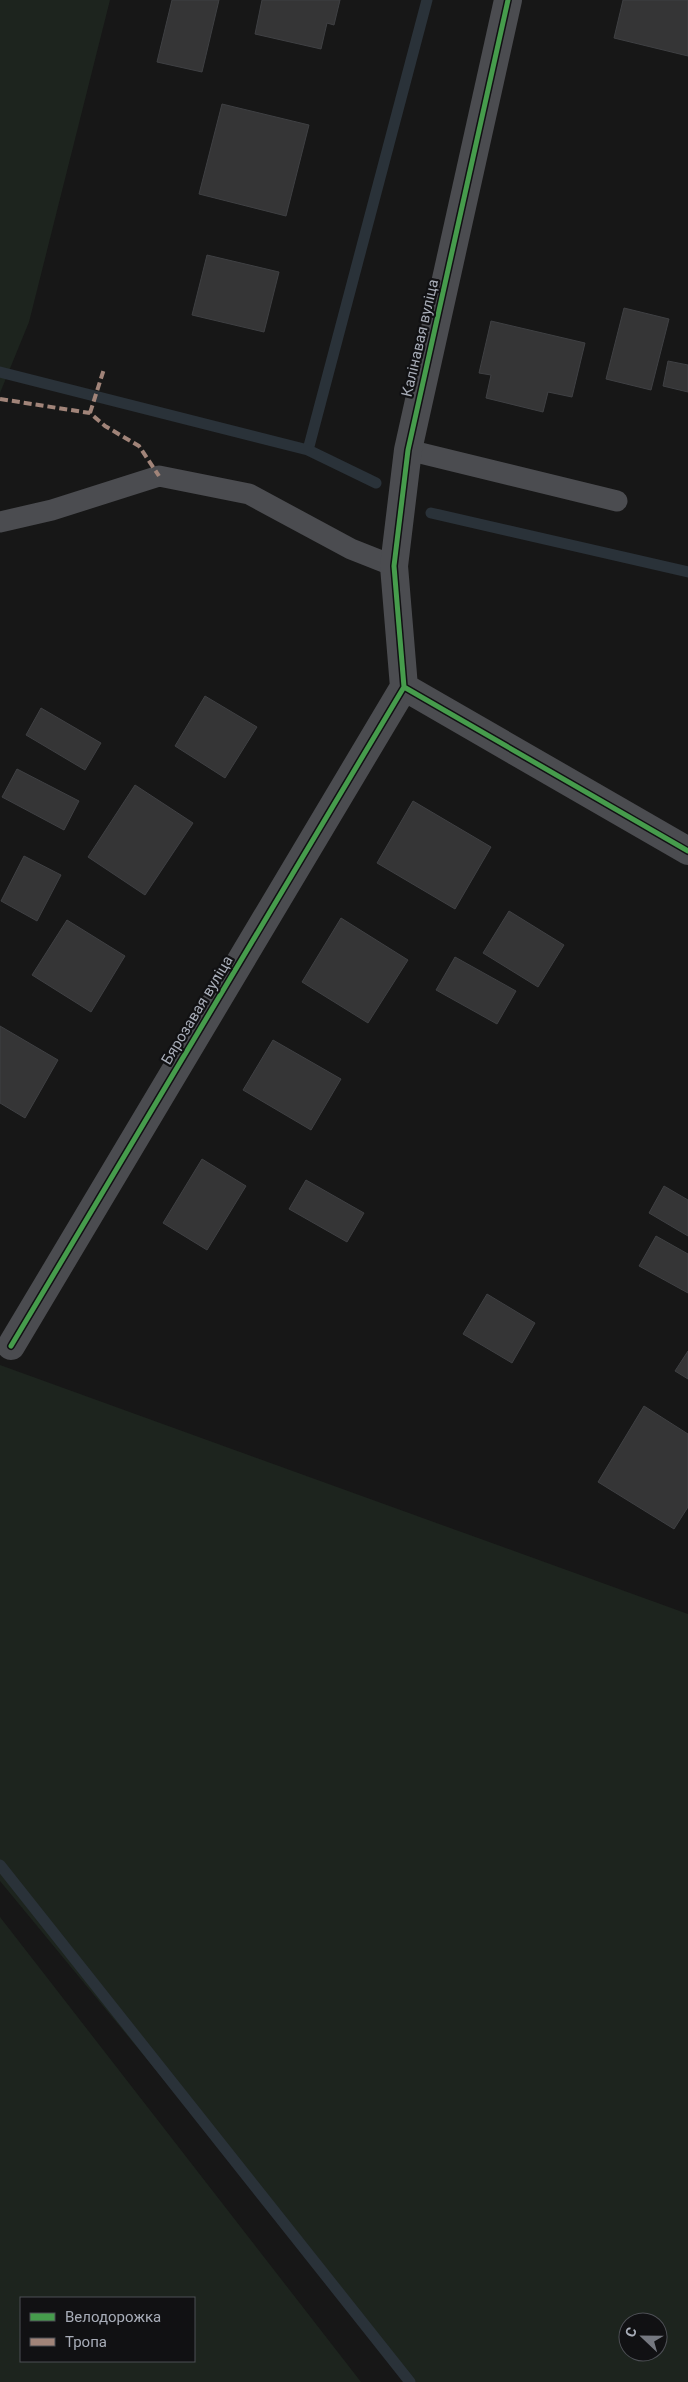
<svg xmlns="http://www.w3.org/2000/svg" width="688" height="2382" viewBox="0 0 688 2382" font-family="Roboto,sans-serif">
  <rect width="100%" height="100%" fill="#171717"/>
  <path fill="#1d241e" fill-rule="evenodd" d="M 0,0 L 110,0 L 29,322 L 0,393 Z
    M 0,1365 L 688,1614 L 688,2382 L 413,2382 L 0,1881 ZM 628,2322 L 658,2322 L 658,2352 L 628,2352 Z
    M 0,1917 L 361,2382 L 0,2382 ZM 194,2298 L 194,2361 L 21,2361 L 21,2298 Z"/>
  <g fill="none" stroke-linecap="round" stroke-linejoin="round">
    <path stroke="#2a3239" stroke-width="11" d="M 0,372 L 308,450 L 376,483
      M 308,450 L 427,0
      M 431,513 L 688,572
      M 0,1865 L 410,2382"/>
  </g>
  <path fill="#353536" stroke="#3f4043" d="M 172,0 L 219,0 L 202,72 L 157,62 Z
    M 262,0 L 340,0 L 334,25 L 327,23 L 321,49 L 255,34 Z
    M 623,0 L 688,0 L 688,56 L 614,38 Z
    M 222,104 L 309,125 L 286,216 L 199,194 Z
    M 207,255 L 279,272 L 264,332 L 192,315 Z
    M 624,308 L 669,319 L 651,390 L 606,379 Z
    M 491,321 L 585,343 L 572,397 L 548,392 L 543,412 L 486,398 L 491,375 L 479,373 Z
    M 668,361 L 688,365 L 688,392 L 663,386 Z
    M 205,696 L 257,727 L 225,778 L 175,746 Z
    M 41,708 L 101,743 L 85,770 L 26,735 Z
    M 17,769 L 79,801 L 64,830 L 2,797 Z
    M 135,785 L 193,823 L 145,895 L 88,857 Z
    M 413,801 L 491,847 L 455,909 L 377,863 Z
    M 24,856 L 61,875 L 37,921 L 1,901 Z
    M 509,911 L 564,945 L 538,987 L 483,953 Z
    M 341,918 L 408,960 L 368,1023 L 302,982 Z
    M 67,920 L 125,956 L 91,1012 L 32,975 Z
    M 455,957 L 516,991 L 497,1024 L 436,990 Z
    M 0,1026 L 58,1060 L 25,1118 L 0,1103 Z
    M 273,1040 L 341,1079 L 311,1130 L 243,1090 Z
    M 202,1159 L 246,1186 L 207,1250 L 163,1223 Z
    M 306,1180 L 364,1213 L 347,1242 L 289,1209 Z
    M 664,1186 L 688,1200 L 688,1236 L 649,1213 Z
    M 656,1236 L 688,1254 L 688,1293 L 639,1266 Z
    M 487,1294 L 535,1323 L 512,1363 L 463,1334 Z
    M 688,1351 L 688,1379 L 675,1371 Z
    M 644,1406 L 688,1434 L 688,1507 L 674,1529 L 598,1482 Z"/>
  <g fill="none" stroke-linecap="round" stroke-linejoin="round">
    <path stroke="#4b4c50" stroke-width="21" d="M 408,450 L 617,501
      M 0,522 L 52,510 L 159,476 L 249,494 L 351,549 L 394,566"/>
    <path stroke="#4b4c50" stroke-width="28" d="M 404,687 L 394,566 L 408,450 L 508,0
      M 404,687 L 688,851
      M 11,1346 L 404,687"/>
    <path stroke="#a18479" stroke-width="4" stroke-dasharray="8 4" stroke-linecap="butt" d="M 0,399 L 90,413 L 105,426 L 139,446 L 159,476
      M 90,413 L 104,369"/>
    <defs>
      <path id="cycleway" d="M 404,687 L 394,566 L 408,450 L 508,0
        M 404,687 L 688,851
        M 11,1346 L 404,687"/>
    </defs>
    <use href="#cycleway" stroke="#111113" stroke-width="8"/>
    <use href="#cycleway" stroke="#469c4c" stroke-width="5"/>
  </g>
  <g text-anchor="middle" stroke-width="4.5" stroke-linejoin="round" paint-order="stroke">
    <g font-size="15" fill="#a8adb8" stroke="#111113">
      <text transform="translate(420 338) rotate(-77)" y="5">Калінавая вуліца</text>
      <text transform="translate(197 1010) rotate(-59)" y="5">Бярозавая вуліца</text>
    </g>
  </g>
  <rect x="20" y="2297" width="175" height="65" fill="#111113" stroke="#4d4f55"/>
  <rect x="30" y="2313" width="25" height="8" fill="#469c4c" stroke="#4d4f55"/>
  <text x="65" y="2322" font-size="15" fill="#a8adb8">Велодорожка</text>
  <rect x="30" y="2338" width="25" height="8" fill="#a18479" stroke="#4d4f55"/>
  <text x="65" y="2347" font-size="15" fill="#a8adb8">Тропа</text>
  <g transform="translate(643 2337) rotate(292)"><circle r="24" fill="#111113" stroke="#4d4f55"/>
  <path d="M0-4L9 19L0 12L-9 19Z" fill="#757880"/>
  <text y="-8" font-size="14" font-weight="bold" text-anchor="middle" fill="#a8adb8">С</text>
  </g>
</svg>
